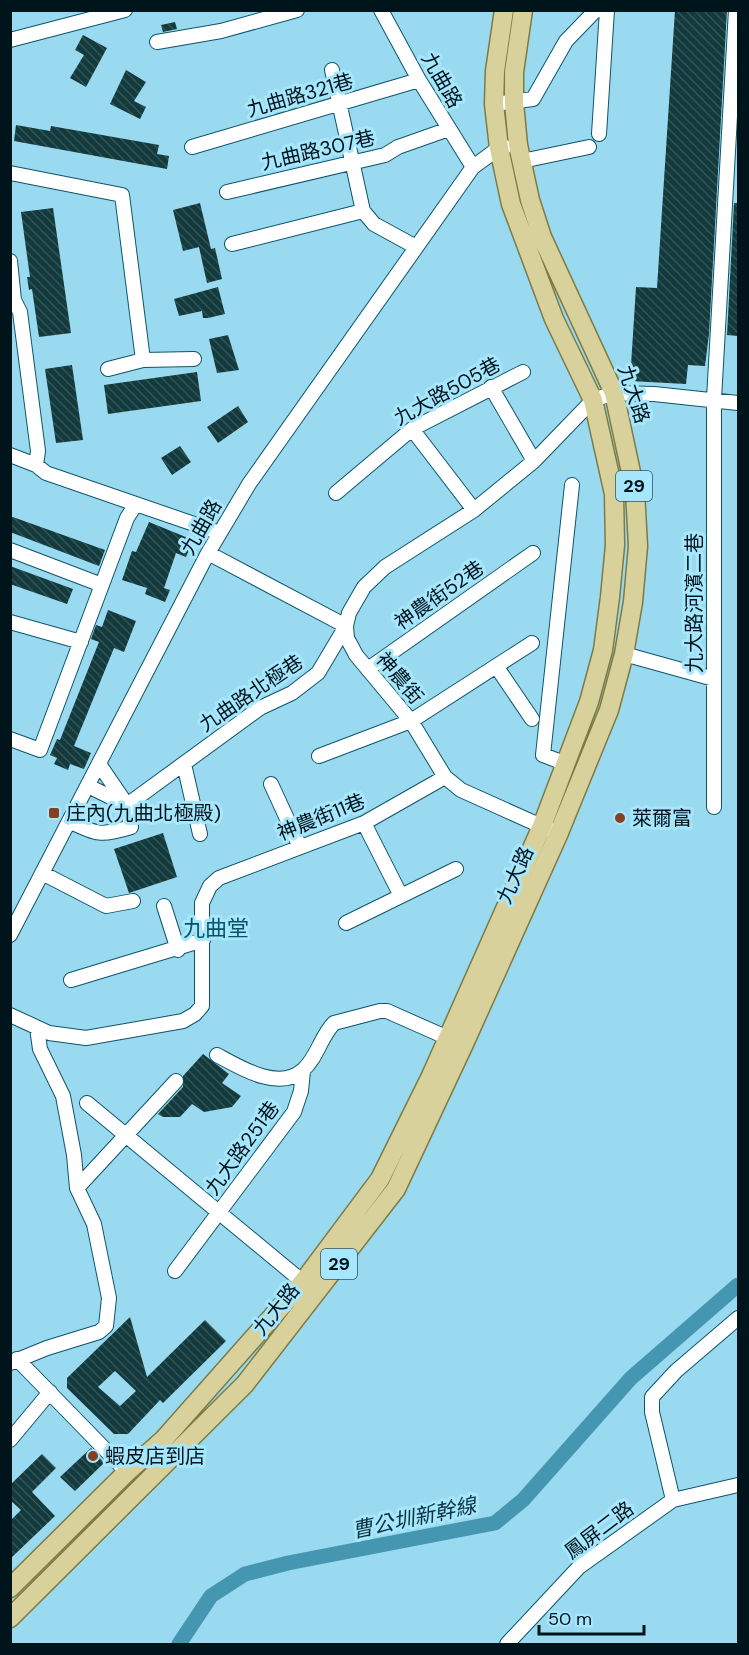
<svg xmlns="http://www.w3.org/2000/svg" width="749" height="1655" viewBox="0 0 749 1655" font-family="'DM Sans','Noto Sans TC',sans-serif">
  <defs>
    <pattern id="building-back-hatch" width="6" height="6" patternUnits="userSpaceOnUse" patternTransform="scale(1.5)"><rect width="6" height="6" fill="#133a3d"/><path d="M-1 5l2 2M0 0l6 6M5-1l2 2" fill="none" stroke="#335356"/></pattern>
  </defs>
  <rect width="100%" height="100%" fill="#99daf1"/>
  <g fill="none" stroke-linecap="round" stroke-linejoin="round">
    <path stroke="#4597b1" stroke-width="15" d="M 179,1644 L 211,1596 L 245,1574 L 288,1563 L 495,1523 L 523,1500 L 631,1378 L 738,1285"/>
  </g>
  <path fill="url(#building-back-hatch)" fill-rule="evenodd" d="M 675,10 L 727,10 L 709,334 L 705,366 L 688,365 L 686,384 L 630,381 L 636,287 L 657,288 Z
    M 175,22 L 177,29 L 163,32 L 161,25 Z
    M 83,35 L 107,48 L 86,87 L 70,78 L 84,55 L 75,50 Z
    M 126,70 L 146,82 L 134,101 L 146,107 L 140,119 L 110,104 Z
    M 16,125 L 50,131 L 51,126 L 159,145 L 157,154 L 169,156 L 167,169 L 14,141 Z
    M 200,203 L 211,249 L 215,248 L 222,279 L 207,283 L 199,247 L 183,251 L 173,210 Z
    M 734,203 L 738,203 L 738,336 L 727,335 Z
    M 53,208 L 71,333 L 39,337 L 32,289 L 29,290 L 27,277 L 30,277 L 21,212 Z
    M 218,287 L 225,314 L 208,318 L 203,318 L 202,311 L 179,316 L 174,299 Z
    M 228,335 L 239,370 L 217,373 L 209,339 Z
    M 72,365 L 83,440 L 56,443 L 45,369 Z
    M 197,372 L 201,401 L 108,414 L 104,385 Z
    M 238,406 L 248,422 L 218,443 L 207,427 Z
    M 180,446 L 191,462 L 172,475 L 161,458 Z
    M 10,516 L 105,550 L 99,566 L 10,532 Z
    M 149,522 L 193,540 L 186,557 L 176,553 L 164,588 L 170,590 L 165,602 L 145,594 L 147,588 L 122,580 L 132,551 L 136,552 Z
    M 10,566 L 73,589 L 67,604 L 10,584 Z
    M 108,610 L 136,621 L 124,652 L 114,648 L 74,746 L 91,753 L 84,769 L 70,764 L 68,770 L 54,764 L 57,758 L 50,755 L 57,739 L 60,740 L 99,642 L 91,639 L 96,625 L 102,627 Z
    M 163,833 L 177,877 L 129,893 L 114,849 Z
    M 203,1054 L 229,1074 L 222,1083 L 241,1096 L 232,1107 L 204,1112 L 192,1104 L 180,1117 L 163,1117 L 158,1114 L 183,1087 L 183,1076 Z
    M 130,1317 L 147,1377 L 205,1320 L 226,1341 L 163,1403 L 160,1400 L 128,1434 L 114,1434 L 67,1388 L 67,1378 ZM 115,1371 L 136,1391 L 120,1406 L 98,1387 Z
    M 91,1448 L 104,1463 L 75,1491 L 60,1477 Z
    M 42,1454 L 56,1468 L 32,1492 L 55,1516 L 10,1559 L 10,1521 L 21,1510 L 10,1500 L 10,1485 Z"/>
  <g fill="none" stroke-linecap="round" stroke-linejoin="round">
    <defs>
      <path id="minor" d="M 381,10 L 419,80 L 473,167
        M 10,40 L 125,10
        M 157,42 L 221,31 L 297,10
        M 332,70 L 363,211 L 374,224 L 416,247
        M 494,104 L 533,99 L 566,41 L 596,10
        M 599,134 L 607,10
        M 192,147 L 419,80
        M 522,161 L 589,147
        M 10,173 L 122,195 L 143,360 L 108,369
        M 227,192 L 385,155 L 398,147 L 449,129
        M 232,244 L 363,211
        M 10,261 L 14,300 L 20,312 L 38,451 L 36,465
        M 143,360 L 194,359
        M 491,387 L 534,461
        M 412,429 L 474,510
        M 10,455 L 36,465 L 46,473 L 220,533
        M 336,493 L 412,429 L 523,372
        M 10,550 L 102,585
        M 208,553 L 346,626 L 347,638 L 356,655 L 411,721 L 445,777 L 461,790 L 550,830
        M 10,622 L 81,642
        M 624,654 L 714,679
        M 496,666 L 532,719
        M 368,669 L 533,553
        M 10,739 L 40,750 L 127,518 L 136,504
        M 319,756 L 411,721 L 532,643
        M 564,763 L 543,755 L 572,485
        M 184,764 L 200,834
        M 271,784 L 300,847
        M 88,786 L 127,805 L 260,708 L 292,693 L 318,673 L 346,626 L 349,613 L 364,587 L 385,567 L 474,510 L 534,461 L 593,400 L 614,393 L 654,394 L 738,403
        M 714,807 L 714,399 L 736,10
        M 69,821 C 97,835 102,836 131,827 L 127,805 L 99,764
        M 364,823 L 401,896
        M 42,873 L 106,906 L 133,901
        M 164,906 L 178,950
        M 346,923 L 456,869
        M 10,935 L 208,553 L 249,484 L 473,167 L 499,148 L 505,147
        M 71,980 L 203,940
        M 10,1015 L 49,1033 L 86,1038 L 183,1021 L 195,1014 L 202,1006 L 202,903 L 210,886 L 219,878 L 364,823 L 445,777
        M 217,1055 C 239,1067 279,1092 303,1070 C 317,1058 321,1036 334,1023 L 380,1011 L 387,1011 L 448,1038
        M 87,1103 L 303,1282
        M 77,1188 L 176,1081
        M 175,1271 L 294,1112 L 301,1091 L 303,1071
        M 17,1359 L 127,1472
        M 10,1363 L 47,1348 L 99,1332 L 106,1326 L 109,1298 L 94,1224 L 77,1188 L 74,1155 L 63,1096 L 40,1049 L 37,1028
        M 10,1440 L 50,1392
        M 673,1500 L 652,1412 L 652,1397 L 676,1371 L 738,1318
        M 507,1644 L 579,1567 L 673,1500 L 738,1485"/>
      <path id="major" d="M 10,1588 L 127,1472 L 164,1439 L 303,1282 L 380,1179 L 431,1076 L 542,826 L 589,702 L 603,650 L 610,597 L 615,545 L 614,494 L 593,400 L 554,319 L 511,204 L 499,148 L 494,104 L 495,71 L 504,10
        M 10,1618 L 245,1384 L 396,1189 L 464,1044 L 558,835 L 609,710 L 624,654 L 633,602 L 638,546 L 635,491 L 614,393 L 542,237 L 530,200 L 518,145 L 514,103 L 514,72 L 523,10"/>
    </defs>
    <use href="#minor" stroke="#0d5569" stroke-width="16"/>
    <use href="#major" stroke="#7d7b43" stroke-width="21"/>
    <use href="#minor" stroke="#fff" stroke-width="14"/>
    <use href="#major" stroke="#d9d19b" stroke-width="18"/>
  </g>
  <g fill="#873f21" stroke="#a6e7fe" stroke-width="2">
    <rect x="48" y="807" width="12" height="12" rx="3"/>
    <circle cx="620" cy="818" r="6"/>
    <circle cx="93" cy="1456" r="6"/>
  </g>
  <g text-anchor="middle" stroke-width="6" stroke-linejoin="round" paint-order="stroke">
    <g fill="#a6e7fe" stroke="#325360" stroke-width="1.5">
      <rect x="616" y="471" width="36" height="30" rx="4.5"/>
      <rect x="321" y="1249" width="36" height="30" rx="4.5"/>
    </g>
    <g font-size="18" font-weight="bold" fill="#00141c">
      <text x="634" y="492">29</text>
      <text x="339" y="1270">29</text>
    </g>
    <g font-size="20" fill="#00141c" stroke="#a6e7fe">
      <text transform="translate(442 80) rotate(60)" y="7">九曲路</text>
      <text transform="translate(300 95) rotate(-16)" y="7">九曲路321巷</text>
      <text transform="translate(318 150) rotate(-13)" y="7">九曲路307巷</text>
      <text transform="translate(447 391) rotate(-29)" y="7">九大路505巷</text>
      <text transform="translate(634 394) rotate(72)" y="7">九大路</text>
      <text transform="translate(201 527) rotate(-60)" y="7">九曲路</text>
      <text transform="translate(439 595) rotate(-35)" y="7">神農街52巷</text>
      <text transform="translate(694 603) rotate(-90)" y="7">九大路河濱二巷</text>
      <text transform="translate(400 678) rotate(50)" y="7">神農街</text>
      <text transform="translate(251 693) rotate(-34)" y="7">九曲路北極巷</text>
      <text transform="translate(321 817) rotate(-22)" y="7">神農街11巷</text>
      <text transform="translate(515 875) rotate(-66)" y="7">九大路</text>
      <text transform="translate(242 1148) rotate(-54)" y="7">九大路251巷</text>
      <text transform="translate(276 1309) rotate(-51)" y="7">九大路</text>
      <text transform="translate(599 1530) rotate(-37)" y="7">鳳屏二路</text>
    </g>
    <g font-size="20" fill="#00141c" stroke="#a6e7fe" text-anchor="start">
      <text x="66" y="820">庄內(九曲北極殿)</text>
      <text x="632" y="825">萊爾富</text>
      <text x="105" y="1463">蝦皮店到店</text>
    </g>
    <g font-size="21" font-style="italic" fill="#0b323e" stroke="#a6e7fe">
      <text transform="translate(414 1518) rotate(-12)" y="7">曹公圳新幹線</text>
    </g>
    <g font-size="22" fill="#095367" stroke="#a6e7fe">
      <text x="216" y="936">九曲堂</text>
    </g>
  </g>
  <rect width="749" height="1655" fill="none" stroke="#00141c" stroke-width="24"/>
  <path d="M539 1625v9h105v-9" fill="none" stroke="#00141c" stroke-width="3"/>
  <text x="548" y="1625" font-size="18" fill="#00141c" stroke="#a6e7fe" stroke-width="4.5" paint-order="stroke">50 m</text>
</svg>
